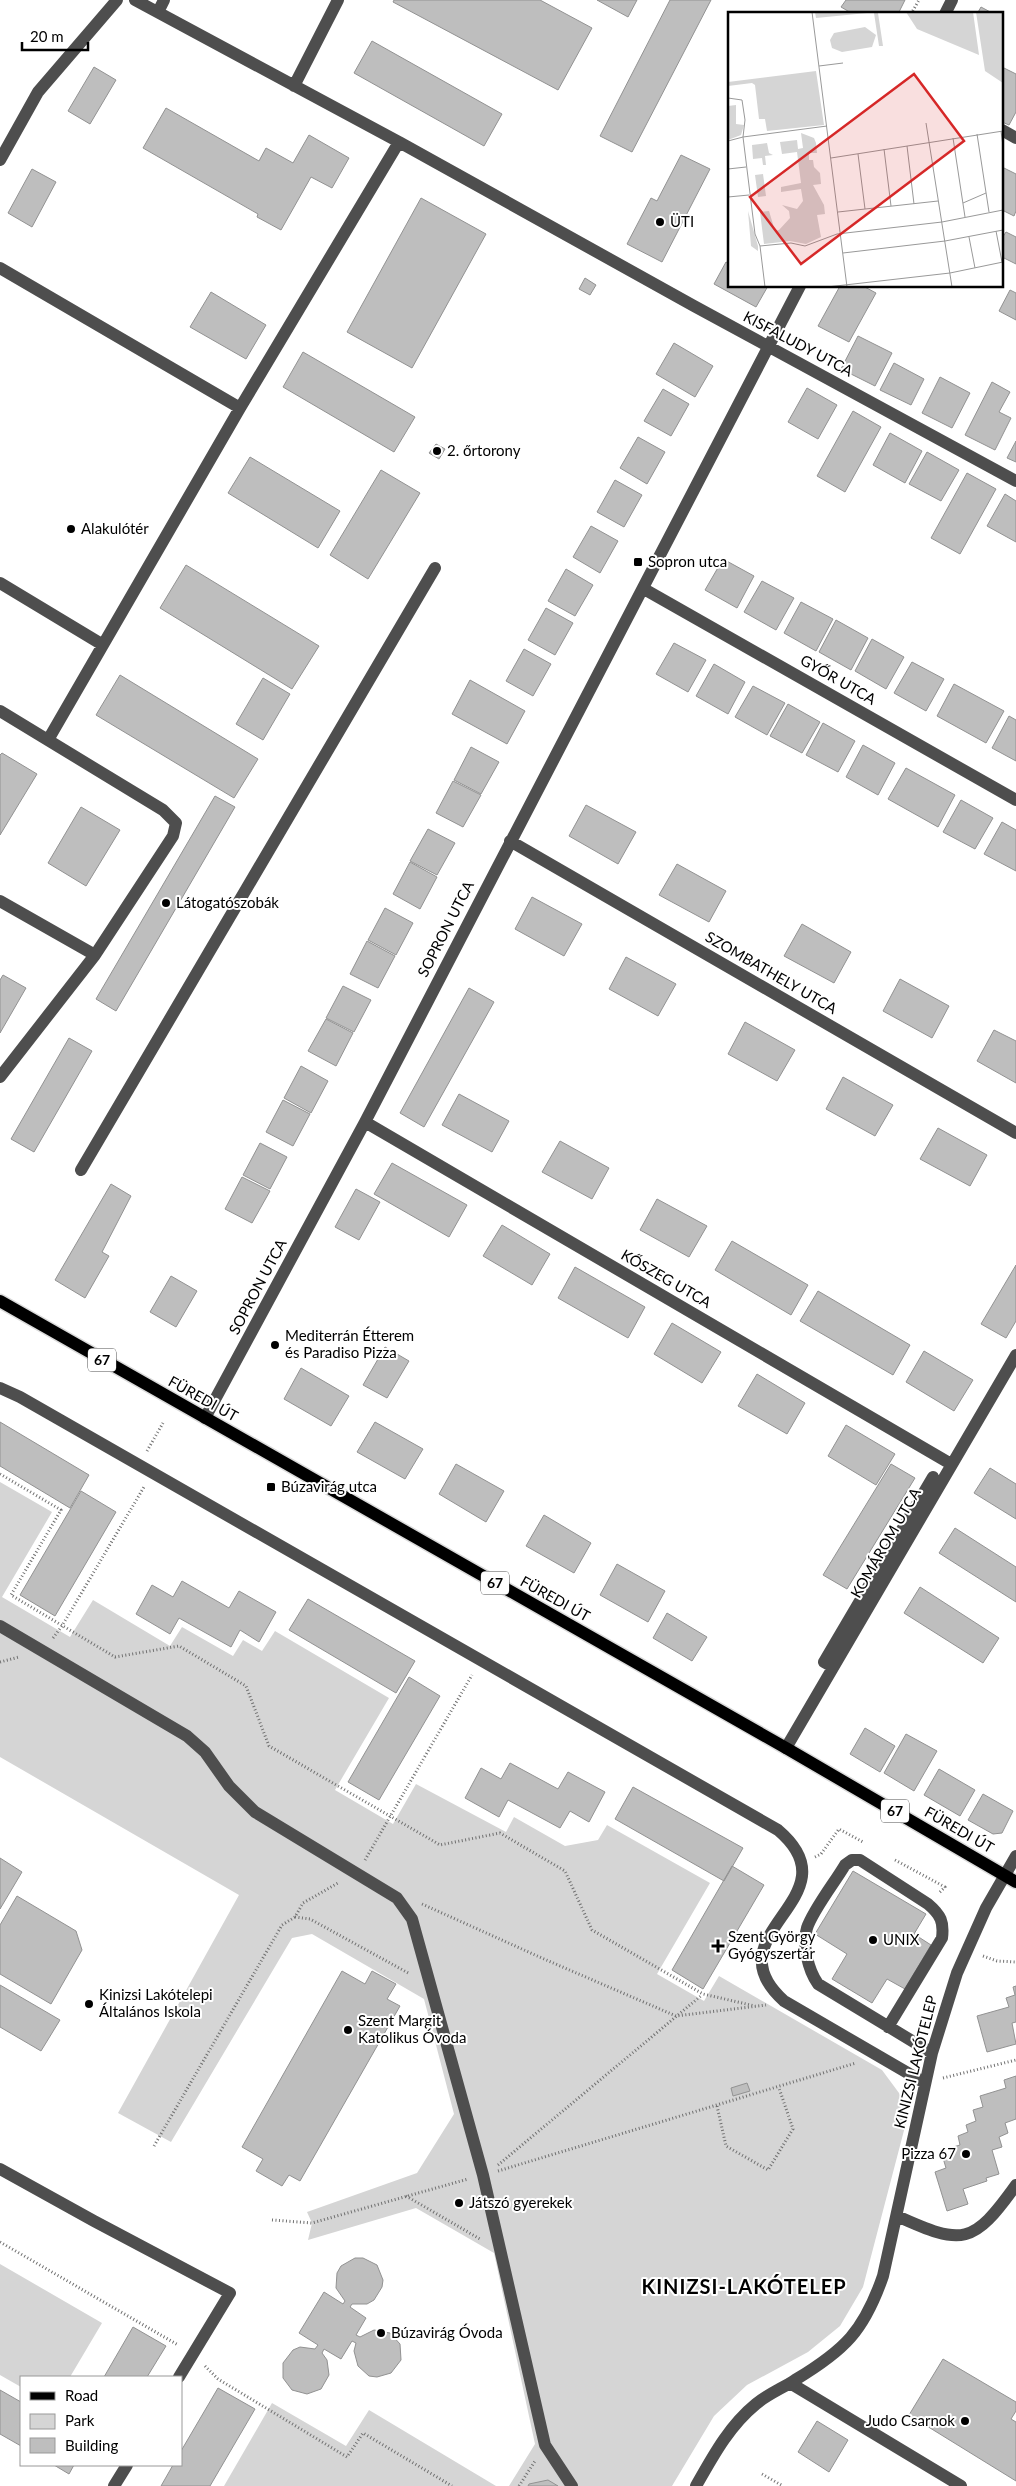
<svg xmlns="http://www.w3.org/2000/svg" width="1016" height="2486" viewBox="0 0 1016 2486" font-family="Lato,sans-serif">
  <rect width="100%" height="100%" fill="#fff"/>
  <path fill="#d5d5d5" d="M 0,1482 L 52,1512 L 2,1597 L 70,1637 L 93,1600 L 170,1646 L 182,1627 L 233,1656 L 243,1640 L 262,1651 L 275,1631 L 389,1698 L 335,1790 L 393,1824 L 416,1784 L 506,1832 L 514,1817 L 565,1846 L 598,1840 L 607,1825 L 710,1883 L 657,1974 L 704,2001 L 719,1976 L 882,2070 L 899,2093 L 907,2119 L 863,2287 L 840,2326 L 808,2352 L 747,2385 L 714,2416 L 672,2486 L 509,2486 L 535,2444 L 494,2253 L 416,2208 L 308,2240 L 312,2223 L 307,2212 L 417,2173 L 454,2114 L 424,1999 L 312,1934 L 292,1938 L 171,2142 L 118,2113 L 239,1895 L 0,1757 Z
    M 0,2264 L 102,2323 L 70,2377 L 21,2377 L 21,2387 L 0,2375 Z
    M 272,2403 L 346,2446 L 369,2410 L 496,2486 L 224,2486 Z"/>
  <path fill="#bebebe" stroke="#929292" d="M 394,0 L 540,0 L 592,28 L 558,90 L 393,2 Z
    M 597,0 L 637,0 L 628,17 Z
    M 670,0 L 711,0 L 632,152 L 600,136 Z
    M 846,0 L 905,0 L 898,14 L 853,14 L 841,7 Z
    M 981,7 L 994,14 L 977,14 Z
    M 372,41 L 502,114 L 484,146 L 354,73 Z
    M 94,67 L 116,80 L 90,124 L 68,111 Z
    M 1002,67 L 1016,74 L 1016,112 L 1009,125 L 1002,122 Z
    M 166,108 L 259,161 L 266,148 L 293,163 L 309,135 L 349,158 L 332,188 L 311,177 L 281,230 L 257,217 L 258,214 L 143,148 Z
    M 681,155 L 710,169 L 662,262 L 627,244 L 651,198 L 657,201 Z
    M 1002,167 L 1016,174 L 1016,211 L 1014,216 L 1002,210 Z
    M 32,169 L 56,182 L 32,227 L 8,213 Z
    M 421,198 L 486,234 L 412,368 L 347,332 Z
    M 1006,232 L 1016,237 L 1016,264 L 1002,257 L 1002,238 Z
    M 726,262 L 730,264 L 730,286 L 768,286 L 756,307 L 714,284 Z
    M 585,278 L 596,285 L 590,295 L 579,289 Z
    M 840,286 L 863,286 L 876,293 L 849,342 L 818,326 Z
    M 1010,290 L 1016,293 L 1016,320 L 999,311 Z
    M 211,292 L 266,325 L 246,359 L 190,327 Z
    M 858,336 L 892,353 L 875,386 L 841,369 Z
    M 674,343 L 713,366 L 695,397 L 656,374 Z
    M 303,352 L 415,417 L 394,452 L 283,387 Z
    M 894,363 L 924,379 L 911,405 L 880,390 Z
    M 940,377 L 970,393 L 952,428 L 922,413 Z
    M 992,382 L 1010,392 L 999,412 L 1011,418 L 995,450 L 965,435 Z
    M 807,388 L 837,405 L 818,439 L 788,422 Z
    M 663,389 L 689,404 L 671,436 L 644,421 Z
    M 853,411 L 881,427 L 845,492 L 817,476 Z
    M 890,433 L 922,451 L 905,483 L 873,465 Z
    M 638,437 L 665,452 L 647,484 L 620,468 Z
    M 1016,441 L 1016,462 L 1007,458 Z
    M 436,444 L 445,449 L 439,459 L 429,453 Z
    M 927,452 L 959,470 L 941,501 L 909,484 Z
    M 250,457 L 340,511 L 318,548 L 228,493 Z
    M 381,470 L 420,493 L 368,579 L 330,555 Z
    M 967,473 L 996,489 L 960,554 L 931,538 Z
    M 615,480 L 642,495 L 624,527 L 597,512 Z
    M 1005,494 L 1016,501 L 1016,542 L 987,526 Z
    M 591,526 L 618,541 L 600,573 L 573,557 Z
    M 723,559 L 754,576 L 737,608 L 705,590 Z
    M 186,565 L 319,646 L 292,689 L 160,608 Z
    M 566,569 L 593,585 L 575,616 L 548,601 Z
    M 762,581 L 794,598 L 776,630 L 744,612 Z
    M 801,602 L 833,619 L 816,651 L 784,633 Z
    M 546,608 L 573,623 L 555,655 L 528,640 Z
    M 836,620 L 868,638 L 851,670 L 819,652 Z
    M 872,639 L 904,657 L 886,689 L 855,671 Z
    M 674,643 L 706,660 L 688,692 L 656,674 Z
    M 524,649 L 551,664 L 533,696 L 506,681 Z
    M 912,662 L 944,679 L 926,711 L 894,693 Z
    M 714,664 L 745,682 L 728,714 L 696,696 Z
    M 120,675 L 258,759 L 234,798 L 96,715 Z
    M 263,678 L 290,694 L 263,740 L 236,724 Z
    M 470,680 L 525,711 L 507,744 L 452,714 Z
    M 954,684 L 1004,711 L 986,743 L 937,716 Z
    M 753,686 L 785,703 L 767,735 L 735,717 Z
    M 788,704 L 820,722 L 802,753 L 770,736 Z
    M 1009,716 L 1016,720 L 1016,761 L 992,748 Z
    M 823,723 L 855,741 L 838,772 L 806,755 Z
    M 863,745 L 895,763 L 878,795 L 846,777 Z
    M 471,747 L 499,762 L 481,794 L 454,780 Z
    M 2,753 L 37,774 L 0,835 L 0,755 Z
    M 906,768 L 955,795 L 938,827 L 888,799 Z
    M 453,781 L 481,795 L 463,827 L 436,813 Z
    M 215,796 L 235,807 L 116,1011 L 96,999 Z
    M 961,800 L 993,818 L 975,849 L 943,832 Z
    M 586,805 L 636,832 L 618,864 L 569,836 Z
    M 81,807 L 120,830 L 86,886 L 48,863 Z
    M 1002,822 L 1016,830 L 1016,871 L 984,854 Z
    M 428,829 L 455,843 L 437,875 L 410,861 Z
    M 410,862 L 437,877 L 420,909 L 393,894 Z
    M 677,864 L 726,891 L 709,922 L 659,895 Z
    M 532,897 L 582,924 L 564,956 L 515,929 Z
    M 385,908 L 413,923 L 396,955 L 368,940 Z
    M 802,924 L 851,952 L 834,983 L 784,956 Z
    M 367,941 L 395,956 L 378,988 L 350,974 Z
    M 626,957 L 676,984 L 658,1016 L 609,989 Z
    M 3,975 L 26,988 L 0,1033 L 0,980 Z
    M 900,979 L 949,1006 L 932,1038 L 883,1011 Z
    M 343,986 L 371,1000 L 354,1032 L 326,1018 Z
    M 469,988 L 494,1002 L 424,1127 L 400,1113 Z
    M 326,1019 L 353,1033 L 336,1066 L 308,1051 Z
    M 745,1022 L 795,1050 L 777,1081 L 728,1054 Z
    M 994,1030 L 1016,1041 L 1016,1083 L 977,1061 Z
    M 69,1038 L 92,1051 L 34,1152 L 11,1139 Z
    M 301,1066 L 328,1081 L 311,1113 L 284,1098 Z
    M 843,1077 L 893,1105 L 875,1136 L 826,1109 Z
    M 459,1094 L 509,1121 L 492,1152 L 442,1125 Z
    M 283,1100 L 310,1114 L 293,1146 L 266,1132 Z
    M 938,1128 L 987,1155 L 970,1186 L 920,1159 Z
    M 560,1141 L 609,1168 L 592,1199 L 542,1172 Z
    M 260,1143 L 287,1157 L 270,1189 L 243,1175 Z
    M 392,1163 L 467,1205 L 449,1237 L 374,1194 Z
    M 242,1177 L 270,1191 L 252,1223 L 225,1209 Z
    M 111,1184 L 131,1196 L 102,1252 L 109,1256 L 85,1298 L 55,1280 Z
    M 356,1189 L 380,1202 L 359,1240 L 335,1227 Z
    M 657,1199 L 707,1226 L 689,1257 L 640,1230 Z
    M 502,1225 L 550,1254 L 532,1285 L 483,1256 Z
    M 732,1241 L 808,1285 L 791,1315 L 715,1270 Z
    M 1016,1265 L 1016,1321 L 1006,1338 L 981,1324 Z
    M 575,1267 L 645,1307 L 628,1338 L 558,1298 Z
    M 171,1276 L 197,1291 L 176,1327 L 150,1312 Z
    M 818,1291 L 910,1345 L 893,1375 L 800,1321 Z
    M 672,1323 L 721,1352 L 702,1383 L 654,1354 Z
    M 385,1347 L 409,1361 L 387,1398 L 363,1385 Z
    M 924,1351 L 973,1380 L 954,1411 L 906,1382 Z
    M 301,1368 L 349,1396 L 331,1426 L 284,1399 Z
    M 757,1374 L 805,1403 L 787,1434 L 738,1406 Z
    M 0,1422 L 89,1475 L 70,1508 L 0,1466 Z
    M 375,1422 L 423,1449 L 405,1479 L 357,1452 Z
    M 846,1425 L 895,1454 L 876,1485 L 828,1456 Z
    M 456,1464 L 504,1491 L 486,1522 L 439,1494 Z
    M 891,1464 L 915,1478 L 847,1589 L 823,1575 Z
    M 990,1468 L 1016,1484 L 1016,1519 L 974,1493 Z
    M 81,1491 L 116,1512 L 55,1616 L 20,1595 Z
    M 544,1515 L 591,1543 L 574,1573 L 526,1546 Z
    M 955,1528 L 1016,1567 L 1016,1602 L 939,1553 Z
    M 617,1564 L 665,1591 L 648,1622 L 600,1595 Z
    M 182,1581 L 229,1608 L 239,1591 L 276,1612 L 259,1642 L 240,1630 L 231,1647 L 179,1618 L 170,1634 L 136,1614 L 152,1585 L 173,1597 Z
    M 920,1587 L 999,1638 L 983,1663 L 904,1613 Z
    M 308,1599 L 415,1661 L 396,1693 L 289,1630 Z
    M 667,1613 L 707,1637 L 692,1661 L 653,1638 Z
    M 409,1677 L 440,1696 L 379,1800 L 348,1782 Z
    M 865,1728 L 895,1746 L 880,1772 L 850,1754 Z
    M 906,1734 L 937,1751 L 914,1791 L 884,1773 Z
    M 510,1763 L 558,1789 L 568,1772 L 605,1792 L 589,1822 L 570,1811 L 560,1828 L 508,1800 L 499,1817 L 465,1798 L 481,1768 L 501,1779 Z
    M 939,1769 L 975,1790 L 960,1816 L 924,1795 Z
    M 633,1787 L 743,1848 L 724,1881 L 615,1819 Z
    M 983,1794 L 1013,1811 L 1002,1833 L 993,1834 L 968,1820 Z
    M 0,1858 L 22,1872 L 0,1909 Z
    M 732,1866 L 764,1885 L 703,1989 L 672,1970 Z
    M 853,1871 L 926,1914 L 914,1934 L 931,1945 L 905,1989 L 887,1979 L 872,2003 L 832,1979 L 847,1954 L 815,1934 Z
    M 17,1896 L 76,1931 L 82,1950 L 51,2004 L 0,1974 L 0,1925 Z
    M 342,1971 L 365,1984 L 372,1971 L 396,1984 L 387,1999 L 400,2006 L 300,2181 L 289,2175 L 282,2186 L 256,2171 L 263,2159 L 242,2147 Z
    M 0,1985 L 60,2020 L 41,2051 L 0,2027 Z
    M 1016,1986 L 1016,2022 L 1012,2023 L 1016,2044 L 987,2052 L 977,2016 L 1009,2007 L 1006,1998 L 1015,1995 L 1013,1987 Z
    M 1016,2076 L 1016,2119 L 1005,2123 L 1008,2133 L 999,2137 L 1002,2147 L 992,2150 L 999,2174 L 986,2178 L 987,2181 L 963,2189 L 968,2204 L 947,2211 L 935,2172 L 946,2168 L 943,2158 L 952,2155 L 950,2148 L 960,2145 L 958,2136 L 968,2132 L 966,2125 L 976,2121 L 973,2110 L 983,2107 L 980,2096 L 1006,2088 L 1004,2080 Z
    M 747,2083 L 750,2091 L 733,2096 L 731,2088 Z
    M 355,2258 L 363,2258 L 377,2265 L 383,2280 L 382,2287 L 374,2300 L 367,2304 L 352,2304 L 350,2307 L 366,2318 L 356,2335 L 360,2337 L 374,2330 L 390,2333 L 400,2344 L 401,2360 L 391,2373 L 377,2377 L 369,2376 L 358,2366 L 354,2351 L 356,2343 L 352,2341 L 341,2359 L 324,2349 L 322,2353 L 327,2360 L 329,2375 L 321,2389 L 307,2394 L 292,2390 L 283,2378 L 283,2363 L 293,2350 L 300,2347 L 315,2349 L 318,2345 L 299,2333 L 324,2292 L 343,2304 L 345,2301 L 336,2288 L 337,2273 L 341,2266 Z
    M 133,2327 L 166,2346 L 147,2377 L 104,2377 Z
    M 943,2359 L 1016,2402 L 1016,2411 L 1011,2419 L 1016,2422 L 1016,2481 L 909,2415 Z
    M 218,2388 L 255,2409 L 210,2486 L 161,2486 L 173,2465 L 181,2465 L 181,2451 Z
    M 0,2390 L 21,2402 L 21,2446 L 0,2434 Z
    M 817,2421 L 848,2440 L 829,2472 L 798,2452 Z
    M 54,2465 L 74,2465 L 69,2474 Z
    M 548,2480 L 558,2486 L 528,2486 L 529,2484 Z"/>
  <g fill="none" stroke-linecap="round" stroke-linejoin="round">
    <defs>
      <path id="major" d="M 0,1301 L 786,1748 L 1016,1882"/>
    </defs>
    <use href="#major" stroke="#dbdbdb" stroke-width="15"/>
    <path stroke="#707070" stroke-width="3" stroke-dasharray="1 2.5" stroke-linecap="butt" d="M 911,14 L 919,0
      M 147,1451 L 163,1423
      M 0,1474 L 61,1510 L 11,1595 L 115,1657 L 179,1646 L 246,1686 L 269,1746 L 440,1845 L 500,1833 L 565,1871 L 592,1930 L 703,1994 L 755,2006
      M 53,1638 L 62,1626 L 144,1487
      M 0,1662 L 19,1657
      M 815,1857 L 821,1854 L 839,1829 L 863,1842
      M 365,1860 L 472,1675
      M 895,1860 L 945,1887 L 939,1893
      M 422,1904 L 544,1959 L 676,2016 L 766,2005
      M 295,1917 L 310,1919 L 410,1974
      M 983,1956 L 997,1961 L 1016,1962
      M 943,2078 L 1016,2060
      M 717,2106 L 726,2146 L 768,2170 L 793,2129 L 779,2088
      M 154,2146 L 282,1925 L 295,1917 L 303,1903 L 338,1883
      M 498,2165 L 702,1995
      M 498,2171 L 856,2063
      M 406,2196 L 480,2239
      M 272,2220 L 312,2223 L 468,2179
      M 0,2242 L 178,2345
      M 205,2366 L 218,2379 L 347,2457 L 363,2433 L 452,2486
      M 762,2474 L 783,2486
      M 519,2486 L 535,2461"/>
    <path stroke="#4e4e4e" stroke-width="12" d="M 135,0 L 399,142
      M 158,12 L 164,0
      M 945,14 L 952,0
      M 294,86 L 338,0
      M 1002,130 L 1016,138
      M 0,160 L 38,92 L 117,0
      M 0,268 L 240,408
      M 0,583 L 103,645
      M 644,589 L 1016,800
      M 0,711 L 163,810 L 176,823 L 173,836 L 95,955
      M 48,740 L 240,408 L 399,142 L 694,306 L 1016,481
      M 510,841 L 1016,1133
      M 0,901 L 95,955 L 0,1077
      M 365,1122 L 951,1464
      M 81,1170 L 435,568
      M 0,1388 L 20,1397 L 778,1830 C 858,1898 708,1933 784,2001 L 925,2083
      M 205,1418 L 365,1122 L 800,286
      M 0,1626 L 187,1736 L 205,1752 L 229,1786 L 255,1812 L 397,1898 L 412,1919 L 483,2175 L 545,2445 L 572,2486
      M 833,1667 L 824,1662 L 933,1477
      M 786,1748 L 1016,1355
      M 888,2027 L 942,1938 C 944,1922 941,1915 928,1904 L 860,1860 L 852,1860 L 845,1865 C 835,1882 813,1910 807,1928 C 802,1944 808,1970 818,1984 L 932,2053
      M 0,2169 L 94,2221 L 230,2293 L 179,2377
      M 897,2216 C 963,2246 973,2245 1016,2185
      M 790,2383 L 961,2486
      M 114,2486 L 127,2465
      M 696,2486 C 713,2456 729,2426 756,2404 C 768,2394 783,2388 795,2380 C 845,2350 864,2331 883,2276 L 932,2053 L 957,1973 L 986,1908 L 1016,1856"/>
    <use href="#major" stroke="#000" stroke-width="12"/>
  </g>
  <g fill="#000" stroke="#fff" stroke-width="2">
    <circle cx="660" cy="222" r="5"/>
    <circle cx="437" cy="451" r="5"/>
    <circle cx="71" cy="529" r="5"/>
    <rect x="633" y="557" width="10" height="10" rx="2.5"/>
    <circle cx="166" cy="903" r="5"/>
    <circle cx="275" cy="1345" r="5"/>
    <rect x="266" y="1482" width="10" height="10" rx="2.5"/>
    <circle cx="873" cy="1940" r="5"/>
    <path d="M715.5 1938.5h5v5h5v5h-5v5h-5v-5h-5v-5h5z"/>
    <circle cx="89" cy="2004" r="5"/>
    <circle cx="348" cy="2030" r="5"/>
    <circle cx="966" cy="2154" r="5"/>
    <circle cx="459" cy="2203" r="5"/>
    <circle cx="381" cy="2333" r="5"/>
    <circle cx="965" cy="2421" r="5"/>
  </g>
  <g text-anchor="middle" stroke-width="4" stroke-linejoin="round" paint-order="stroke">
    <g fill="#fff" stroke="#4c4c4c" stroke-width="1">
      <rect x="88" y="1348.5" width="28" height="23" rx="4"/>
      <rect x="481" y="1571.5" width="28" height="23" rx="4"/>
      <rect x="881" y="1799.5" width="28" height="23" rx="4"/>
    </g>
    <g font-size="14" font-weight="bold" fill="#000">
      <text x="102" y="1365">67</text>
      <text x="495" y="1588">67</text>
      <text x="895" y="1816">67</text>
    </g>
    <g font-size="15" fill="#000" stroke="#fff" text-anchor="start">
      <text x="670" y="227">ÜTI</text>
      <text x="447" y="456">2. őrtorony</text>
      <text x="81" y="534">Alakulótér</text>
      <text x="648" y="567">Sopron utca</text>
      <text x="176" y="908">Látogatószobák</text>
      <text x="285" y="1341">Mediterrán Étterem<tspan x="285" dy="17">és Paradiso Pizza</tspan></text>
      <text x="281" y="1492">Búzavirág utca</text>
      <text x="728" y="1942">Szent György<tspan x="728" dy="17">Gyógyszertár</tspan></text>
      <text x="883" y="1945">UNIX</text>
      <text x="99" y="2000">Kinizsi Lakótelepi<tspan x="99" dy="17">Általános Iskola</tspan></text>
      <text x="358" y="2026">Szent Margit<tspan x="358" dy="17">Katolikus Óvoda</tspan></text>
      <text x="956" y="2159" text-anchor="end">Pizza 67</text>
      <text x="469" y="2208">Játszó gyerekek</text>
      <text x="391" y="2338">Búzavirág Óvoda</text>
      <text x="955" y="2426" text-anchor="end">Judo Csarnok</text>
    </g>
    <g font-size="15" fill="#000" stroke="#fff">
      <text transform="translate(798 344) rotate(28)" y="5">KISFALUDY UTCA</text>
      <text transform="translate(838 680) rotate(30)" y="5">GYŐR UTCA</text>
      <text transform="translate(446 929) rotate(-63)" y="5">SOPRON UTCA</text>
      <text transform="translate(771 973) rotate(30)" y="5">SZOMBATHELY UTCA</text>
      <text transform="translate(666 1279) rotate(30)" y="5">KŐSZEG UTCA</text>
      <text transform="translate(258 1287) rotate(-62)" y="5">SOPRON UTCA</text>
      <text transform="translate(203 1399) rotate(29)" y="5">FÜREDI ÚT</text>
      <text transform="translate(886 1543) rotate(-60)" y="5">KOMÁROM UTCA</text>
      <text transform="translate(555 1599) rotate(29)" y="5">FÜREDI ÚT</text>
      <text transform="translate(959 1830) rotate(30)" y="5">FÜREDI ÚT</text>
      <text transform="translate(916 2062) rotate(-76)" y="5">KINIZSI LAKÓTELEP</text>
    </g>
    <g font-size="20" font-weight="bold" letter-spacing="1" fill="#000" stroke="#fff">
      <text x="744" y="2294">KINIZSI-LAKÓTELEP</text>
    </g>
  </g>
  <g transform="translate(728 12)">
    <rect width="275" height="275" fill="#fff"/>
    <path d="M 87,0 L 139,0 L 139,1 L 88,6 ZM 178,0 L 245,0 L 251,43 L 189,17 ZM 248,0 L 275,0 L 275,71 L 257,59 ZM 146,1 L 150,1 L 155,34 L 151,34 ZM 137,15 L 148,23 L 144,35 L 114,40 L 104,36 L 102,28 L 106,21 ZM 88,59 L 96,113 L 39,119 L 37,107 L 31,107 L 27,73 L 24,71 L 0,74 L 0,70 ZM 8,93 L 8,112 L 16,113 L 13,123 L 0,128 L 0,94 ZM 73,121 L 86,126 L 88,131 L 89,141 L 81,141 L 81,148 L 85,148 L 86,155 L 92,161 L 93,172 L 85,173 L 96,193 L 97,202 L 89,203 L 93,225 L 78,232 L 62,229 L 36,232 L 32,200 L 41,199 L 47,219 L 51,218 L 62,206 L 61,199 L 54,193 L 69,197 L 75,189 L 73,177 L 53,180 L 53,175 L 73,171 L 69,140 L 54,142 L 52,130 L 69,128 L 70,137 L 75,136 ZM 39,131 L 41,141 L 45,143 L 37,144 L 38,153 L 35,153 L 34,146 L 25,147 L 24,133 ZM 35,162 L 38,184 L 30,185 L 27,163 ZM 20,199 L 30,234 L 30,239 L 23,234 Z" fill="#d5d5d5"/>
    <path fill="none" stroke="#999" stroke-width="1" d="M 84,0 L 119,275M 91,54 L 115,51M 0,86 L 14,88 L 17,108 L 15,125 L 0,129M 198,111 L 224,275M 273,119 L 275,134M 249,122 L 261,200M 225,126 L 237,205M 179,134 L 186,192M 156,137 L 163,194M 130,142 L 137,197M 103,146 L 275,119M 0,157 L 18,155M 0,185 L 21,183M 235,191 L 258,181M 110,200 L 210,189M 268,219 L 274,250M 241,225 L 247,256M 32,234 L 63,231 L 77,234 L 109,222 L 214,210 L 275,198M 115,241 L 217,229 L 275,218M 37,275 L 32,234 L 27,222 L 15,125 L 99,114M 99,275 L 222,261 L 275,250"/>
    <path fill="#d62828" fill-opacity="0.15" stroke="#d62828" stroke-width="2.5" d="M 186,62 L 236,129 L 73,252 L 22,185 Z"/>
    <rect width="275" height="275" fill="none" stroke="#000" stroke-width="2.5"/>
  </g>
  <rect x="20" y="2376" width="162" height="90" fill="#ffffff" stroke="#999999"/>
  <rect x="30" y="2392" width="25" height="8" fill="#000000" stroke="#999999"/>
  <text x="65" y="2401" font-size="15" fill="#000000">Road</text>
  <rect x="30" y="2414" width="25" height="15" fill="#d5d5d5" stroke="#999999"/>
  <text x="65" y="2426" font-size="15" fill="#000000">Park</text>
  <rect x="30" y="2438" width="25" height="15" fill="#bebebe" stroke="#999999"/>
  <text x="65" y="2451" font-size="15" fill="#000000">Building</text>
  <path d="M22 42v8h66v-8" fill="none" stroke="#000000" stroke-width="2.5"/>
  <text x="30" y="42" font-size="15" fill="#000000" stroke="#ffffff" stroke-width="4" paint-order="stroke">20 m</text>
</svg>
